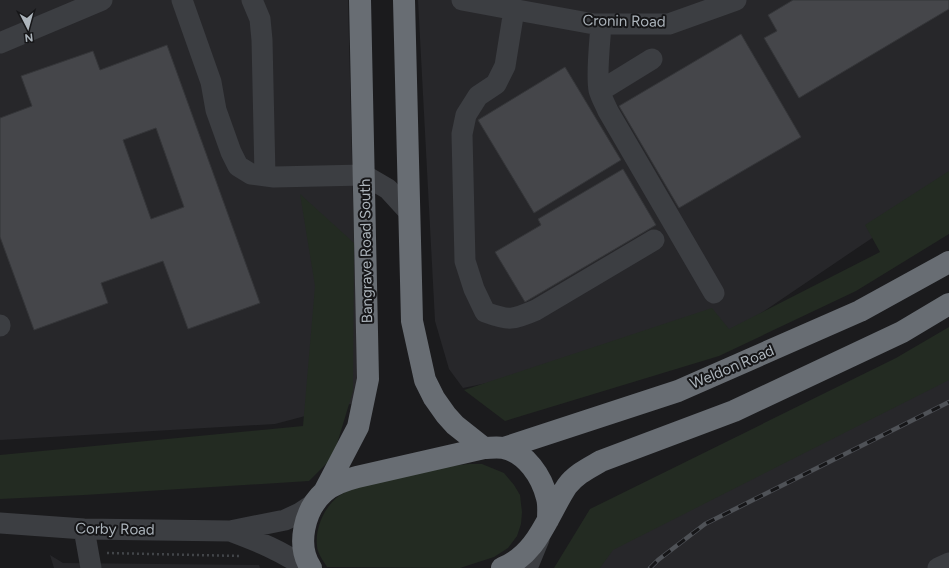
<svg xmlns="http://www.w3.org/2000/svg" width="949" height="568" viewBox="0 0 949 568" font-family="Figtree,sans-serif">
  <rect width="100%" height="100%" fill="#1b1b1d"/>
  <path fill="#27272a" d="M 0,0 L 348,0 L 358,402 L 275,424 L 0,440 Z
    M 418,0 L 949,0 L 949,186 L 733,332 L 463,388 L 449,369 L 435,321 Z
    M 949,334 L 949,568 L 581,568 Z
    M 50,555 L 63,563 L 259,565 L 260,568 L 54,568 Z"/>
  <path fill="#232b22" d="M 949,171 L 949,234 L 856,291 L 719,356 L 505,421 L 464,390 L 712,308 L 729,329 L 880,252 L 865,225 Z
    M 300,194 L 354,243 L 353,391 L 333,457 L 309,481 L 84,495 L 0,499 L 0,455 L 303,426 L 315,286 Z
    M 949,327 L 949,380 L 613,550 L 600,568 L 554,568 L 590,509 L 896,358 Z
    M 469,464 L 482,464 L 504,473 L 514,485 L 520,495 L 522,512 L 521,524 L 517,536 L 508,548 L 494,557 L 460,568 L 327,567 C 324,562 320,557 318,551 C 313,533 323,507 339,496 C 354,485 376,482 394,478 C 419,473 444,466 469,464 Z"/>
  <path fill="#45464a" stroke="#353639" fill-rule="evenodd" d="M 793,0 L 949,0 L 949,9 L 799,98 L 764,38 L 777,31 L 768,15 Z
    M 741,34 L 801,137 L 679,208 L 619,106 Z
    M 167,45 L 260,303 L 188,329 L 163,261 L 101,283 L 108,303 L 34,330 L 0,237 L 0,118 L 32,106 L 21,76 L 93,51 L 100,70 ZM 156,128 L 184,207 L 151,219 L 123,140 Z
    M 565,67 L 621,160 L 534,213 L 478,120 Z
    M 623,169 L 656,225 L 525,302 L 495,252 L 541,225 L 538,219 Z"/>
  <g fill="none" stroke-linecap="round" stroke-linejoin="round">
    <path stroke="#424549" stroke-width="2.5" stroke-dasharray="2 3" stroke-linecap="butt" d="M 107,553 L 240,556"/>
    <path stroke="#3c3e42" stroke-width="21" d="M 182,0 L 211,82 L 216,110 L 231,152 L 238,166 L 251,174 L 274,177 L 364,175 L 388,189 L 409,212
      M 252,0 L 260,19 L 262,40 L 265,176
      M 462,0 L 594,24 L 669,24 L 736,0
      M 514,10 L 505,66 L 496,84 L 478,96 L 466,115 L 462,134 L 465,261 L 474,289 L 485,312 C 509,321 513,320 536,310 L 654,240
      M 601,24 C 600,42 596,74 599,90 C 601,97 605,104 608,111 L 714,293
      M 0,43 L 102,0
      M 600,91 L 652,59
      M 0,325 L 0,326
      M 0,523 L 84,529 L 230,531 L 285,520 L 300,513 L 315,503
      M 84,529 L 91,568
      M 230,531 C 259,542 280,550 306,568
      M 527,568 L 539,539
      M 938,568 L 949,563"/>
    <path stroke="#686d73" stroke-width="22" d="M 404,0 L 412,321 L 425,380 L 434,398 L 446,415 L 455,425 L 484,448
      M 504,448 L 678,391 L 860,311 L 949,262
      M 324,492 L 358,427 L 368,379 L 360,0
      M 311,568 C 296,546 304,510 324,492 C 333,484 345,480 357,477 L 484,448 C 490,448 497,447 503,448 C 526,452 542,477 547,498 C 549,505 548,513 548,520
      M 502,568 C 538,554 547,516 567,486 C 576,474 589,468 601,461 L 734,411 L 902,332 L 949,304"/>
    <defs>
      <path id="rail" d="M 650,568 L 658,560 L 705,524 L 949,402"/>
    </defs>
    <use href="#rail" stroke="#4f5257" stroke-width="4.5"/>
    <use href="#rail" stroke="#161618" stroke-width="3" stroke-dasharray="9" stroke-linecap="butt"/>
  </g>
  <g text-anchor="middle" stroke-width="4" stroke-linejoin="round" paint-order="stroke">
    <g font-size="15" fill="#adb5bc" stroke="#161618">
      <text transform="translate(624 21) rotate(1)" y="5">Cronin Road</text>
      <text transform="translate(366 251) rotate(-91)" y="5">Bangrave Road South</text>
      <text transform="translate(732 367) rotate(-23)" y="5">Weldon Road</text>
      <text transform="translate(115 529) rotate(1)" y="5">Corby Road</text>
    </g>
  </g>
  <g transform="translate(28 28) rotate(174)" stroke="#161618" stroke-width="3" paint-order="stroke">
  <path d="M0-3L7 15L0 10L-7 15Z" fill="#adb5bc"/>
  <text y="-6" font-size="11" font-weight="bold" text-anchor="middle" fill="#adb5bc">N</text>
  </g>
</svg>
